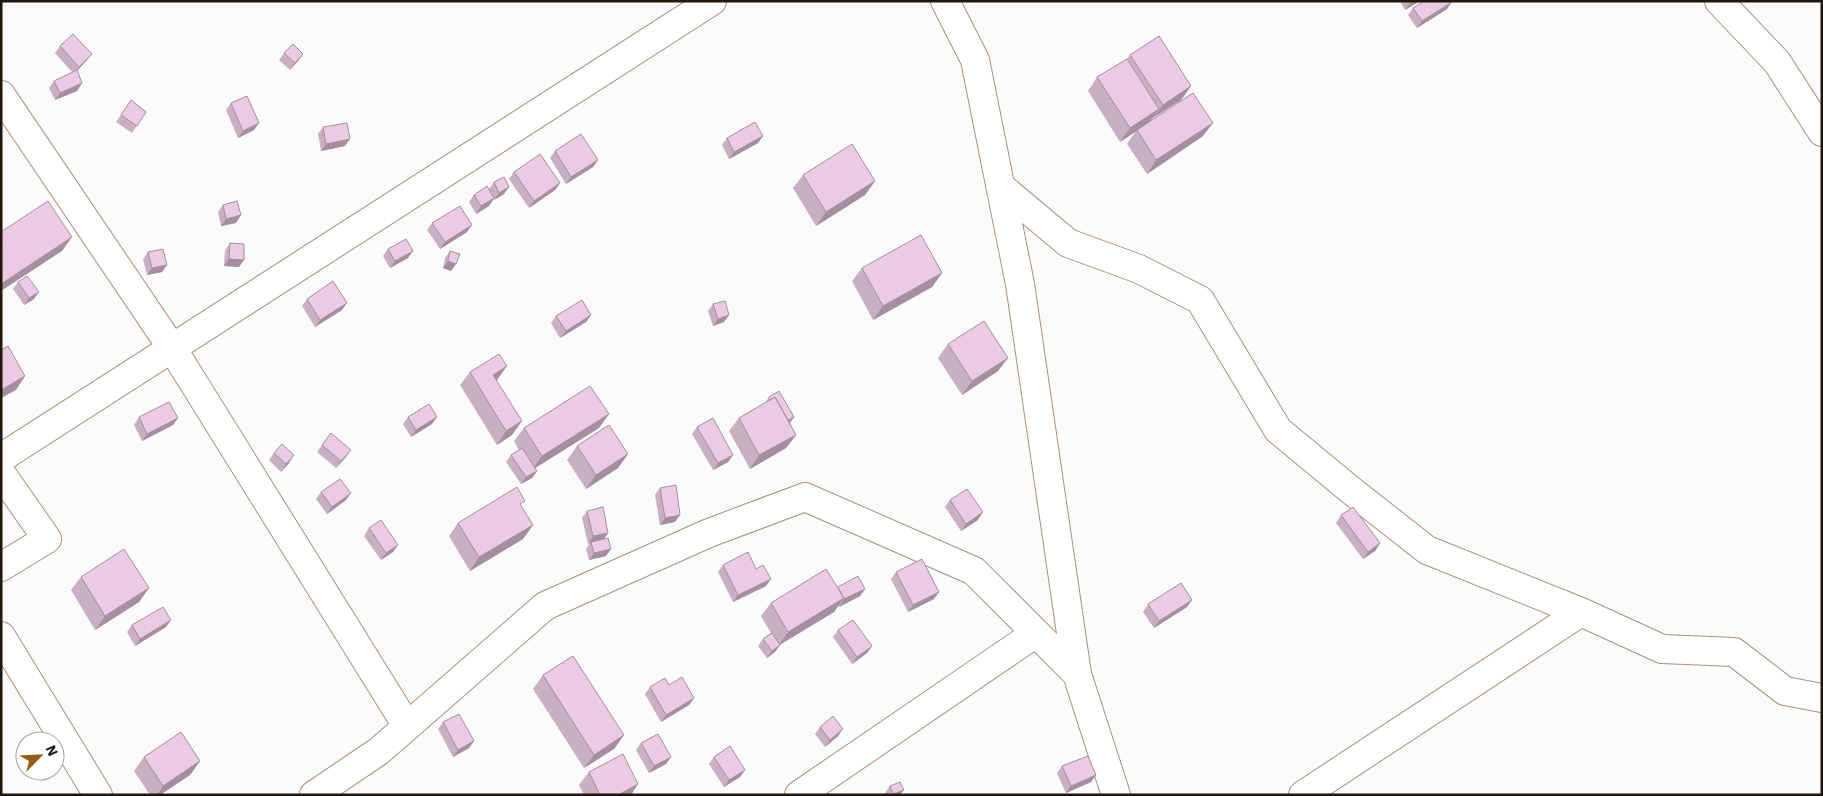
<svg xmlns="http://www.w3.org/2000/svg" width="1823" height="796" viewBox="0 0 1823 796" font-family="'IBM Plex Sans',sans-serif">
  <rect width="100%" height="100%" fill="#fbfbfb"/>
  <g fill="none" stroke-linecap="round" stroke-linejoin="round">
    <defs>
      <path id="street" d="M 945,1 L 975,60 L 1020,284 L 1077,674 L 1116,795
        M 1719,1 L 1777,62 L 1822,132
        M 1,95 L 172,348 L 407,726
        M 1000,186 L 1068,243 L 1139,269 L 1200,300 L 1278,430 L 1353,492 L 1427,550 L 1581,612 L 1662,649 L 1734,652 L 1785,691 L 1822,698
        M 1,458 L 712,1
        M 1,473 L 47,539 L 1,567
        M 1,636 L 98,795
        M 314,795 L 379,751 L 545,606 L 709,533 L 805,497 L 974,571 L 1077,674
        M 799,795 L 1036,633
        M 1303,795 L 1581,612"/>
    </defs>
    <use href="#street" stroke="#ac9079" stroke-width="30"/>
    <use href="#street" stroke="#fff" stroke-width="28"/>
  </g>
  <path fill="#c9afc3" d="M 1400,1 L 1420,1 L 1405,10 Z
    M 1413,8 L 1447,9 L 1417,28 L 1408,15 Z
    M 60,46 L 92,54 L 86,61 L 77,71 L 82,83 L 77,91 L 55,100 L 49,88 L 54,81 L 72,72 L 55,53 Z
    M 284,53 L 303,54 L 298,61 L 290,70 L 279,60 Z
    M 1130,55 L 1191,86 L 1181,100 L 1153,118 L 1150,121 L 1203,136 L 1147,174 L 1127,144 L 1136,131 L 1120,142 L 1088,91 L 1097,77 L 1127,59 Z
    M 131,100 L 146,112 L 132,133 L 116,122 Z
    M 231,103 L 254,130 L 238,138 L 226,110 Z
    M 323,127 L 345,146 L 321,151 L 318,134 Z
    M 763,136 L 758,143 L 729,159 L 722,145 L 727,138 Z
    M 555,151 L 598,160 L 593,167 L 566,184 L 550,158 Z
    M 514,172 L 560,183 L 555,190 L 529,208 L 509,179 Z
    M 803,175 L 875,181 L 865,195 L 816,226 L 793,188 Z
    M 494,182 L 504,194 L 494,200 L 494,199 L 489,206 L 476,214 L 469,202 L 474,195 L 489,189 Z
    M 223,205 L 236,223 L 221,226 L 218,212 Z
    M 432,223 L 467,232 L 440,249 L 427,230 Z
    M 230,243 L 239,267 L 224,266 L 225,251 Z
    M 388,249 L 408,258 L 390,268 L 383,256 Z
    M 450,251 L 456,264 L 451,271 L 443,268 L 445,258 Z
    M 148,252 L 167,265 L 162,272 L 147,275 L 143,259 Z
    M 862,268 L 942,273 L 932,287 L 873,320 L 852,281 Z
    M 18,282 L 34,299 L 24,305 L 13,289 Z
    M 307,299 L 342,310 L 315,327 L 302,306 Z
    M 713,304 L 729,315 L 724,322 L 713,326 L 708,311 Z
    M 591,315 L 586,322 L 560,338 L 551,323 L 556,316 Z
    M 948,344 L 998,371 L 962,395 L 938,358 Z
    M 470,372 L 497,380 L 497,381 L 512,435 L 497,445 L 460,385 Z
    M 769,397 L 794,417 L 790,423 L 796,435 L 786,448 L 750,469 L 729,431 L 739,418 L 765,403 Z
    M 139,417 L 173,425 L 142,441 L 134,425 Z
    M 408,417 L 432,424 L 411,437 L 403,424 Z
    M 697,427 L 733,455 L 728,462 L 713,470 L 692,434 Z
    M 524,428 L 599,428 L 535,468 L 537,471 L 532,478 L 521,484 L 506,462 L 511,455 L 519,450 L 514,441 Z
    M 322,445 L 346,457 L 336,468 L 317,452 Z
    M 577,446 L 628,454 L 618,468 L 586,489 L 567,460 Z
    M 274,453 L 289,463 L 281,472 L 269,460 Z
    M 660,488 L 675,522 L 660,525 L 655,495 Z
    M 321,492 L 346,500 L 327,514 L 316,499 Z
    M 950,500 L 978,520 L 961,531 L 945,507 Z
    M 587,511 L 608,533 L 604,539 L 606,556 L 589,560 L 586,549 L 590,543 L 588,544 L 582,518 Z
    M 1341,515 L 1380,543 L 1375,551 L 1363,559 L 1336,523 Z
    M 458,523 L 533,525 L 523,539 L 470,571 L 449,536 Z
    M 369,528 L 393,552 L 381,560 L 364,536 Z
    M 723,565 L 766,586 L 733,602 L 718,572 Z
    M 896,572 L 934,599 L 908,612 L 891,579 Z
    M 81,577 L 149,588 L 139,602 L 95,630 L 71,590 Z
    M 838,587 L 865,589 L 860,596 L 839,607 L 839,605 L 834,612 L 780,645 L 775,652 L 767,658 L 758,646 L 763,639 L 771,633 L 761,616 L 771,603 L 838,588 Z
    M 1148,604 L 1187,607 L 1154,628 L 1143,612 Z
    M 132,625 L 166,627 L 135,646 L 127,632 Z
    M 838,630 L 867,653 L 852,664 L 833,637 Z
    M 543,675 L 624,735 L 614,749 L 584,768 L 533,689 Z
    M 669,685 L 694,698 L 689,705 L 661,722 L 645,694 L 650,687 Z
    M 443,722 L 474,741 L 469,748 L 453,757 L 438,729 Z
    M 820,727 L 838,736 L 825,747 L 815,734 Z
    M 641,743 L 666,764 L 649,773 L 636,750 Z
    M 144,757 L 200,761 L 190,775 L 160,795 L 150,795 L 134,771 Z
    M 714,757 L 740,777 L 724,787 L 709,764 Z
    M 1062,766 L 1096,775 L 1091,782 L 1066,793 L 1057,773 Z
    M 589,772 L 631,795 L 584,795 L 579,785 Z
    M 890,786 L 900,795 L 886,795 L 885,793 Z"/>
  <path fill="#a48e9f" d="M 1413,1 L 1420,1 L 1405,10 L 1410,3 Z
    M 1452,2 L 1447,9 L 1417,28 L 1422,21 Z
    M 92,54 L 86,61 L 74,74 L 79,67 Z
    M 303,54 L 298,61 L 290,70 L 295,63 Z
    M 82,83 L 77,91 L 55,100 L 60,93 Z
    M 1191,86 L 1181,100 L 1153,118 L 1163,105 Z
    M 1159,109 L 1149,123 L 1120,142 L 1130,128 Z
    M 259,123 L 254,130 L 238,138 L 243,131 Z
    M 1213,123 L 1203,136 L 1147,174 L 1156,160 Z
    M 763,136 L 758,143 L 729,159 L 734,152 Z
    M 350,139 L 345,146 L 321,151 L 326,144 Z
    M 598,160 L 593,167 L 566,184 L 571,177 Z
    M 875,181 L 865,195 L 816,226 L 826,212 Z
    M 560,183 L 555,190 L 529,208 L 534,201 Z
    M 509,187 L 504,194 L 494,200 L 499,193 Z
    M 494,198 L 489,206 L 476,214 L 481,206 Z
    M 241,215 L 236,223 L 221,226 L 226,219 Z
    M 472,225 L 467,232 L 440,249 L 445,242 Z
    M 72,237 L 62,251 L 1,291 L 1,284 Z
    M 413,251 L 408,258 L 390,268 L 395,261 Z
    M 229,259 L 244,260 L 239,267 L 224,266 Z
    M 448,261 L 456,264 L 451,271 L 443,268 Z
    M 167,265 L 162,272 L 147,275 L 152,268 Z
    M 942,273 L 932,287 L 873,320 L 883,306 Z
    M 39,292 L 34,299 L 24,305 L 29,298 Z
    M 347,303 L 342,310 L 315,327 L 320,320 Z
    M 591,315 L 586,322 L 560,338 L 566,331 Z
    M 729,315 L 724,322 L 713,326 L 718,319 Z
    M 1008,358 L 998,371 L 962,395 L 972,381 Z
    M 507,366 L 497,380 L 483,389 L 493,375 Z
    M 25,376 L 16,390 L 1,398 L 1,390 Z
    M 609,414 L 599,428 L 532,470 L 542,456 Z
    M 437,417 L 432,424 L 411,437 L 416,430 Z
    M 794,417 L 789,424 L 784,423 Z
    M 178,418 L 173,425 L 142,441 L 147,434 Z
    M 522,421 L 512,435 L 497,445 L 506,431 Z
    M 796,435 L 786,448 L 750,469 L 759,455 Z
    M 351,450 L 346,457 L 336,468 L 341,461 Z
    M 628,454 L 618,468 L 586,489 L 596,475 Z
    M 294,455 L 289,463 L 281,472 L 286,464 Z
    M 733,455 L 728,462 L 713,470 L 718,463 Z
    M 537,471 L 532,478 L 521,484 L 526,477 Z
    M 351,493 L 346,500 L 327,514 L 332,507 Z
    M 983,512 L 978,520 L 961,531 L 966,524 Z
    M 680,515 L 675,522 L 660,525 L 665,518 Z
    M 533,525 L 523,539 L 470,571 L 479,557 Z
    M 608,533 L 603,540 L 591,542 L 590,543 L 588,544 L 593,536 Z
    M 1380,543 L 1375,551 L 1363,559 L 1368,552 Z
    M 398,545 L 393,552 L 381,560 L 386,553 Z
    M 611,549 L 606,556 L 589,560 L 594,553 Z
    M 771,579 L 766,586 L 733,602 L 738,595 Z
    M 149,588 L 139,602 L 95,630 L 105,616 Z
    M 865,589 L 860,596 L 839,607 L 844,599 Z
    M 939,592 L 934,599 L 908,612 L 913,605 Z
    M 844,598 L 834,612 L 779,645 L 788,632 Z
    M 1192,600 L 1187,607 L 1154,628 L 1159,621 Z
    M 171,620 L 166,627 L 135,646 L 140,639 Z
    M 780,645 L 775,652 L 767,658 L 772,651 Z
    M 872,646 L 867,653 L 852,664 L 857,657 Z
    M 694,698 L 689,705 L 661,722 L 666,715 Z
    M 843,729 L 838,736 L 825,747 L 830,740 Z
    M 624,735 L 614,749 L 584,768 L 594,755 Z
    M 474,741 L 469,748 L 453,757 L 458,750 Z
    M 671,757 L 666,764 L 649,773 L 654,766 Z
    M 200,761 L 190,775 L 160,795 L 157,795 L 163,786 Z
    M 745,770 L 740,777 L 724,787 L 729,780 Z
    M 1096,775 L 1091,782 L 1066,793 L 1071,786 Z
    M 638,784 L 631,795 L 618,795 Z
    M 904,790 L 900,795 L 893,795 L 893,794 Z"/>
  <path fill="#eacbe3" stroke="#a48e9f" d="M 1424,1 L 1452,1 L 1452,2 L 1422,21 L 1413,8 Z
    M 73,34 L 92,54 L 79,67 L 60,46 Z
    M 1159,36 L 1191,86 L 1163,105 L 1130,55 Z
    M 293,44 L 303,54 L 295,63 L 284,53 Z
    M 1127,59 L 1159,109 L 1130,128 L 1097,77 Z
    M 77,70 L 82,83 L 60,93 L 54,81 Z
    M 1193,93 L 1213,123 L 1156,160 L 1137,130 Z
    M 247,96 L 259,123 L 243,131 L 231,103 Z
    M 131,100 L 146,112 L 137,126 L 121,115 Z
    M 755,122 L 763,136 L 734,152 L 727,138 Z
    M 347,123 L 350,139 L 326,144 L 323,127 Z
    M 581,134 L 598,160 L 571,177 L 555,151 Z
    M 852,144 L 875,181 L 826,212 L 803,175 Z
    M 540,154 L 560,183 L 534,201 L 514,172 Z
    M 504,177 L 509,187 L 499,193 L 494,182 Z
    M 487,186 L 494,198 L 481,206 L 474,195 Z
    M 48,201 L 72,237 L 1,284 L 1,247 L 3,246 L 1,244 L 1,232 Z
    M 237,201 L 241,215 L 226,219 L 223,205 Z
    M 460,206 L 472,225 L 445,242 L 432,223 Z
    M 921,235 L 942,273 L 883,306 L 862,268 Z
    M 406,239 L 413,251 L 395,261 L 388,249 Z
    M 230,243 L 244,244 L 244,260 L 229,259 Z
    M 163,249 L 167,265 L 152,268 L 148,252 Z
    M 450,251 L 460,254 L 456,264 L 448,261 Z
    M 27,276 L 39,292 L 29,298 L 18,282 Z
    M 333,281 L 347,303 L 320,320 L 307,299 Z
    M 582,300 L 591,315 L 566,331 L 556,316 Z
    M 725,301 L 729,315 L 718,319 L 713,304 Z
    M 984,321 L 1008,358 L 972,381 L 948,344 Z
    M 8,346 L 25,376 L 1,390 L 1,350 Z
    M 499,354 L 507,366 L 493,375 L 522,421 L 506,431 L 470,372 Z
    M 590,386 L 609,414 L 542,456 L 524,428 Z
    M 779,391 L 794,417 L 788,420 L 775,397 L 770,400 L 769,397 Z
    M 775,397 L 796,435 L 759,455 L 739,418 Z
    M 169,402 L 178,418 L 147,434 L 139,417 Z
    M 429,404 L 437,417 L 416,430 L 408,417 Z
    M 713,418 L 733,455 L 718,463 L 697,427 Z
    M 609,425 L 628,454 L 596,475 L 577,446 Z
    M 331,433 L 351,450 L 341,461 L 322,445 Z
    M 282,444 L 294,455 L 286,464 L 274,453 Z
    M 522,448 L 537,471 L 526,477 L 511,455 Z
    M 340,479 L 351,493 L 332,507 L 321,492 Z
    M 676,485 L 680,515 L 665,518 L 660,488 Z
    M 517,487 L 525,501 L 520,504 L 533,525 L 479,557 L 458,523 Z
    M 967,489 L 983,512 L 966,524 L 950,500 Z
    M 603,507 L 608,533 L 593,536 L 587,511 Z
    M 1353,507 L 1380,543 L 1368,552 L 1341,515 Z
    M 381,520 L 398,545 L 386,553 L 369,528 Z
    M 608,538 L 611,549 L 594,553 L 591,542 Z
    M 124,549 L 149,588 L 105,616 L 81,577 Z
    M 748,552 L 756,569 L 763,565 L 771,579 L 738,595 L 723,565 Z
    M 922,559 L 939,592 L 913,605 L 896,572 Z
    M 826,569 L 844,598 L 788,632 L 771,603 Z
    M 858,576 L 865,589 L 844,599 L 838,587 Z
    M 1181,583 L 1192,600 L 1159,621 L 1148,604 Z
    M 163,607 L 171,620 L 140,639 L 132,625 Z
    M 853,620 L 872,646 L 857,657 L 838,630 Z
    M 772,633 L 780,645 L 772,651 L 763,639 Z
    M 573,656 L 624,735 L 594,755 L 543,675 Z
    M 682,677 L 694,698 L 666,715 L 650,687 L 665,678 L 669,685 Z
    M 459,714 L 474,741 L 458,750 L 443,722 Z
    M 833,716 L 843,729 L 830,740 L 820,727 Z
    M 181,732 L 200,761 L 163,786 L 144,757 Z
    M 658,734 L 671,757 L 654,766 L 641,743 Z
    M 730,746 L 745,770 L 729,780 L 714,757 Z
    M 623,754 L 638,784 L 618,795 L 600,795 L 589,772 Z
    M 1088,756 L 1096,775 L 1071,786 L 1062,766 Z
    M 900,782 L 904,790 L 893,794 L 890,786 Z"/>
  <rect width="1823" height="796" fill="none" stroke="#20160d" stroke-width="5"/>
  <g transform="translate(40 756) rotate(66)"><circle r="24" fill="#ffffff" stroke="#a6a29e"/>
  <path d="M0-4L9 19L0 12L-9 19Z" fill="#945e15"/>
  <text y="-8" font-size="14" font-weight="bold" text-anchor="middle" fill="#20160d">N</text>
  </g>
</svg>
